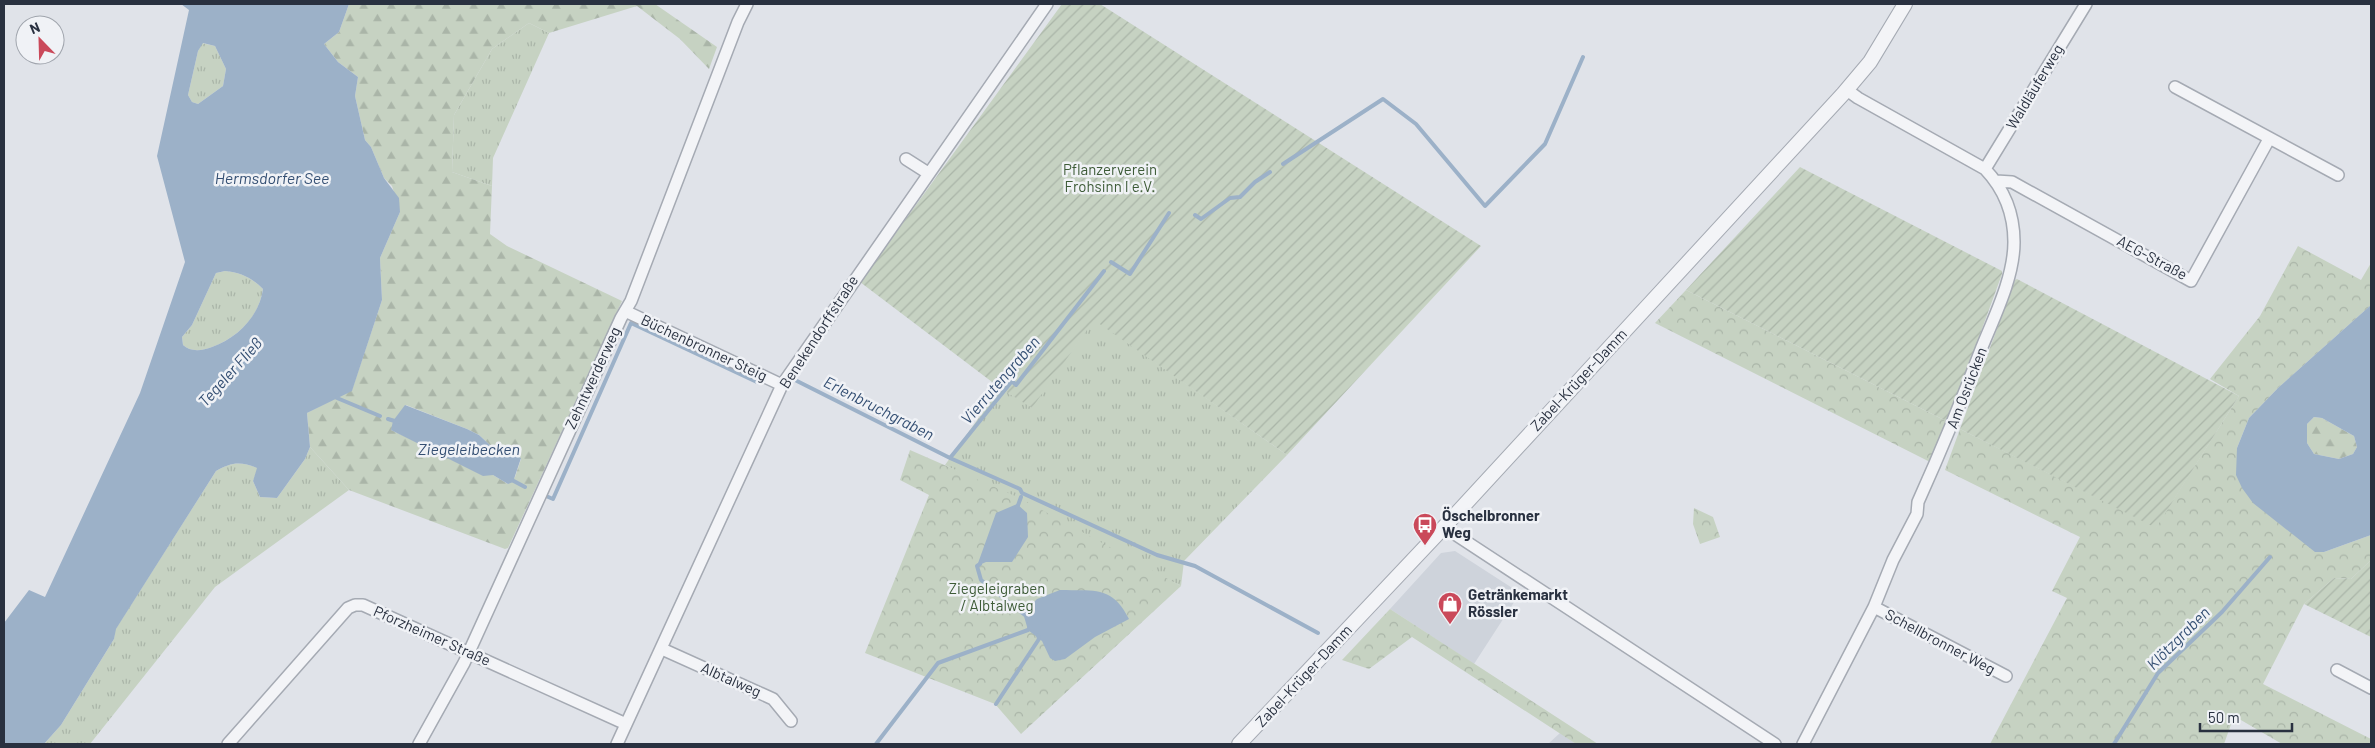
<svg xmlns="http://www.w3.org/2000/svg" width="2375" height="748" viewBox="0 0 2375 748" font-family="Barlow,sans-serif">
  <defs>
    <pattern id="grass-tufts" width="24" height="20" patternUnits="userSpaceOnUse" patternTransform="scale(1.25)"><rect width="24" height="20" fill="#c6d2c2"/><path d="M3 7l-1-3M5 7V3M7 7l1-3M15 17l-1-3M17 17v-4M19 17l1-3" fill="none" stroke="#aab5a8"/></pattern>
    <pattern id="forest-firs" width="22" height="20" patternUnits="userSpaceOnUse" patternTransform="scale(1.25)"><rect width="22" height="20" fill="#c6d2c2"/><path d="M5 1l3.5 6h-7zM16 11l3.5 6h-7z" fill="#aab5a8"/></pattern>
    <pattern id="park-crowns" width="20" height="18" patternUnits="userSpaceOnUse" patternTransform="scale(1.25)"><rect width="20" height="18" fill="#c6d2c2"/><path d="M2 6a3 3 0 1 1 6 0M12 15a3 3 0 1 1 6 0" fill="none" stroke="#aab5a8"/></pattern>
    <pattern id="garden-furrows" width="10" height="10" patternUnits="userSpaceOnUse" patternTransform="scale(1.25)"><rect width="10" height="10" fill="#c6d2c2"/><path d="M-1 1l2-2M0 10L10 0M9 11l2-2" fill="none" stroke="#aab5a8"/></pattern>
  </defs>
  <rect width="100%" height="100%" fill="#e0e3e9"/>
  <path fill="#ced3db" d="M 1455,551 L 1520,593 L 1474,664 L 1390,609 L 1441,553 Z
    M 1560,733 L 1576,744 L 1548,744 Z"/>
  <path fill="url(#grass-tufts)" d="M 529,23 L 549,33 L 493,158 L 492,186 L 452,172 L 454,115 L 492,49 Z
    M 202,43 L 215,46 L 226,69 L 223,86 L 198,104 L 192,102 L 188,95 L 198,51 Z
    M 225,271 C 240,272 252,278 263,289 C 259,317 238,337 212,347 C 202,351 190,352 183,345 L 182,337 L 192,325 L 216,273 Z
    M 1094,319 L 1287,455 L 1184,561 L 1181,586 L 945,465 L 1000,388 L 1032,407 Z
    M 310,447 L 349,490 L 215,587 L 90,744 L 44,744 L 61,725 L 114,639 L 115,630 L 216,471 C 231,462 241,461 258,468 L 253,481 L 260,497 L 277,498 L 305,459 Z"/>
  <path fill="url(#forest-firs)" fill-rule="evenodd" d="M 349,4 L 655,4 L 717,47 L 709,69 L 680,39 L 637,6 L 549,33 L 529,23 L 492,49 L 454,115 L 452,172 L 492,186 L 490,234 L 507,246 L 622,301 L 508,548 L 505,549 L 349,490 L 310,447 L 307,413 L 352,390 L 382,300 L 380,258 L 400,212 L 392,186 L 384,178 L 371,147 L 365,140 L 355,96 L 358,77 L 338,62 L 324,44 L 339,32 ZM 406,405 L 467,429 L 479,435 L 492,447 L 521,459 L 515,477 L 508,484 L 493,475 L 391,430 Z
    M 2314,417 L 2322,418 L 2354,436 L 2357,447 L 2353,454 L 2339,459 L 2314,454 L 2307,443 L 2307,424 Z"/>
  <path fill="url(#park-crowns)" d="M 2298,246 L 2361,280 L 2371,263 L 2371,305 L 2278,388 L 2249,418 L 2237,448 L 2280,524 L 2308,545 L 2324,552 L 2371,535 L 2371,560 L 2351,579 L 2334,578 L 2304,604 L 2263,684 L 2371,739 L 2371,744 L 2282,744 L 2234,716 L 2224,744 L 1990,744 L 2067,598 L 2052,591 L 2080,537 L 1945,470 L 1960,429 L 2156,527 L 2239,396 L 2210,379 L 2260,316 Z
    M 1686,290 L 1948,422 L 1932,463 L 1655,323 Z
    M 910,450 L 1020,498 L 1181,586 L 1021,734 L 995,704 L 865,653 L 929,495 L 900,480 Z
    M 1694,508 L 1713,517 L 1720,537 L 1700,544 L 1693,524 Z
    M 1390,609 L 1598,744 L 1576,744 L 1412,637 L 1369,669 L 1342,660 Z"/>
  <path fill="url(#garden-furrows)" d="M 1062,4 L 1100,4 L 1481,246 L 1287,455 L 1094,320 L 1032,408 L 1000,388 L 860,282 Z
    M 1800,167 L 2002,271 L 2002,274 L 1948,422 L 1686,290 Z
    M 2017,279 L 2239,396 L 2156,528 L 1960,429 L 2015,280 Z
    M 2371,560 L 2371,637 L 2304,604 L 2334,578 L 2351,579 Z"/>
  <path fill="#9cb1c8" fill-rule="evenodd" d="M 181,4 L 349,4 L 339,32 L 324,44 L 338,62 L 358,77 L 355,96 L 365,140 L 371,147 L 384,178 L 399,198 L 400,212 L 380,258 L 382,300 L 352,391 L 307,413 L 310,447 L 305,459 L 277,498 L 260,497 L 253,481 L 257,468 C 241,461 231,462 216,471 L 116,629 L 114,639 L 61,725 L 44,744 L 4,744 L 4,623 L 29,590 L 45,597 L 140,393 L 185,262 L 157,156 L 189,10 ZM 203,43 L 215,46 L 226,69 L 223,86 L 198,104 L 192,102 L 188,95 L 198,51 ZM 225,271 C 240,272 252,278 263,289 C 259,317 237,338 212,347 C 202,351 190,352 183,345 L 182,337 L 192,325 L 216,273 Z
    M 2371,305 L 2371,535 L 2324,552 L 2315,552 L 2253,503 L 2242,488 L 2236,475 L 2237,448 L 2249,418 L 2278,388 ZM 2314,417 L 2322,418 L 2354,436 L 2357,447 L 2353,454 L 2339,459 L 2314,454 L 2307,443 L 2307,424 Z
    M 405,405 L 467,429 L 479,435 L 492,447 L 521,458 L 513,482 L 508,484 L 493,475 L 483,476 L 391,430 L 393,421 Z
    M 1017,504 L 1027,513 L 1028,537 L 1012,562 L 986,562 L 977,566 L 996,513 Z
    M 1060,590 C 1094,591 1112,585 1129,619 L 1095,637 L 1065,659 L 1055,661 L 1050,658 L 1042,641 L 1028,630 L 1023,613 L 1037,599 Z"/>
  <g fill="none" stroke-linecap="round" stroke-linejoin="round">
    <path stroke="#9cb1c8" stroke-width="4" d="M 1283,164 L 1383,99 L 1416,124 L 1485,206 L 1545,144 L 1583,57
      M 1195,215 L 1201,219 L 1230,198 L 1240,197 L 1255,182 L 1270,172
      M 1111,262 L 1130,274 L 1169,213
      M 797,381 L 950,458 L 1020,489 L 1022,493 L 1157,555 L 1195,566 L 1318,633
      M 337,398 L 380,416
      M 388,419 L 398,422
      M 950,458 L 1012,381 L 1016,385 L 1104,271
      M 510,479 L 525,487
      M 546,496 L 553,499 L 631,323 L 759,383
      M 1017,508 L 1021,497
      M 980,564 L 977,566 L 981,580 L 1025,615
      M 996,704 L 1039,639 L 1038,635
      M 876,744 L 938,663 L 1028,630 L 1031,626
      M 2114,744 L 2158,673 L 2222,612 L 2270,557"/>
    <defs>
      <path id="minor" d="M 2175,87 L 2338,175
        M 906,159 L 928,173
        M 1985,169 L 2086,4
        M 1996,181 L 2012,182 L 2191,281 L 2269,139
        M 625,311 L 782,385
        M 1444,527 L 1775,744
        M 1874,607 L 2006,676
        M 662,649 L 773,699 L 791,721
        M 2337,670 L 2371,688
        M 228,744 L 348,608 L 355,605 L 363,605 L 626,724
        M 419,744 L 464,663 L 621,318 L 631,301 L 738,22 L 747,4
        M 617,744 L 782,385 L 1047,4
        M 1803,744 L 1874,607 L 1893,560 L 1917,514 L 1918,502 C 1941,451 1962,400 1982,347 C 1995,315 2014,277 2014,242 C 2014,214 2004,189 1985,169 L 1858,98 L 1847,90"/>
      <path id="tertiary" d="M 1239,744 L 1444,527 L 1843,94 L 1870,62 L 1905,4"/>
    </defs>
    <use href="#minor" stroke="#a5aab3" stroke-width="14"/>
    <use href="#tertiary" stroke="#a5aab3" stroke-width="16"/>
    <use href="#minor" stroke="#f3f4f7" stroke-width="11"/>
    <use href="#tertiary" stroke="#f3f4f7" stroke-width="14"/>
  </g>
  <defs>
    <symbol id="bus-pin" viewBox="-11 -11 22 30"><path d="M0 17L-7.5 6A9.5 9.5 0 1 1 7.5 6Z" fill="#ca495a" stroke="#f0f2f6"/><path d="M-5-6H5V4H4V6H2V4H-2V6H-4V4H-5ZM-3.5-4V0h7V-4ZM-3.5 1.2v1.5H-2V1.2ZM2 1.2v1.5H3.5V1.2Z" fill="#fff"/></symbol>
    <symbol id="shop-pin" viewBox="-11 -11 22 30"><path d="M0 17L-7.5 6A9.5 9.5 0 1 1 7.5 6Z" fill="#ca495a" stroke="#f0f2f6"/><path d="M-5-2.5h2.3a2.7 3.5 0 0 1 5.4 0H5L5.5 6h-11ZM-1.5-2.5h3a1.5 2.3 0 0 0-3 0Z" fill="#fff"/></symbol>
  </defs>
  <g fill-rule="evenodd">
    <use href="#bus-pin" x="1411" y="511" width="28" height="38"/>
    <use href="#shop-pin" x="1436" y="590" width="28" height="38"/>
  </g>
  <g text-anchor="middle" stroke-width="5" stroke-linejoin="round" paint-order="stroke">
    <g font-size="15" fill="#293140" stroke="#f0f2f6">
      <text transform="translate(2035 87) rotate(-59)" y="5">Waldläuferweg</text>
      <text transform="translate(2152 258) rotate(28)" y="5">AEG-Straße</text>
      <text transform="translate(819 332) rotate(-57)" y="5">Benekendorffstraße</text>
      <text transform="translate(704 348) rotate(25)" y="5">Büchenbronner Steig</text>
      <text transform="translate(593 378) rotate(-65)" y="5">Zehntwerderweg</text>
      <text transform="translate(1579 380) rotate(-47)" y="5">Zabel-Krüger-Damm</text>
      <text transform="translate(1967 388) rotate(-69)" y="5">Am Osrücken</text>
      <text transform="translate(432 636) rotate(24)" y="5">Pforzheimer Straße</text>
      <text transform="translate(1940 642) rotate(28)" y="5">Schellbronner Weg</text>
      <text transform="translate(1304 676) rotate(-47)" y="5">Zabel-Krüger-Damm</text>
      <text transform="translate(731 680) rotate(24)" y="5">Albtalweg</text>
    </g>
    <g font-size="15" fill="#3d5b37" stroke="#f0f2f6">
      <text x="1110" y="175">Pflanzerverein<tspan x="1110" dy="17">Frohsinn I e.V.</tspan></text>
      <text x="997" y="594">Ziegeleigraben<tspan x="997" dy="17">/ Albtalweg</tspan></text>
    </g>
    <g font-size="15" font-weight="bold" fill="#293140" stroke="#f0f2f6" text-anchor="start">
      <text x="1442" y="521">Öschelbronner<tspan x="1442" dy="17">Weg</tspan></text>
      <text x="1468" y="600">Getränkemarkt<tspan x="1468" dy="17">Rössler</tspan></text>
    </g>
    <g font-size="16" font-style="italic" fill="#344f73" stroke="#f0f2f6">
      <text x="272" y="184">Hermsdorfer See</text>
      <text transform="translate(230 372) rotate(-48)" y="6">Tegeler Fließ</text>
      <text transform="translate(1000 380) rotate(-49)" y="6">Vierrutengraben</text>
      <text transform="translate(879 408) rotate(27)" y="6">Erlenbruchgraben</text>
      <text x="469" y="455">Ziegeleibecken</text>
      <text transform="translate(2178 638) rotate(-45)" y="6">Klötzgraben</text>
    </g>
  </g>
  <rect width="2375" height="748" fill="none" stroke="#293140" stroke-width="10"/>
  <g transform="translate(40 40) rotate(337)"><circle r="24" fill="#f0f2f6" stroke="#a0a5ad"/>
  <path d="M0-4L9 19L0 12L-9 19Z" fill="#ca495a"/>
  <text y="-8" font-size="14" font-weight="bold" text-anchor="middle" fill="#293140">N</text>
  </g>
  <path d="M2200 723v8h92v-8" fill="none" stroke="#293140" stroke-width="2.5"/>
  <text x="2208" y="723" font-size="15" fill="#293140" stroke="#f0f2f6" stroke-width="4" paint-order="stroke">50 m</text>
</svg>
